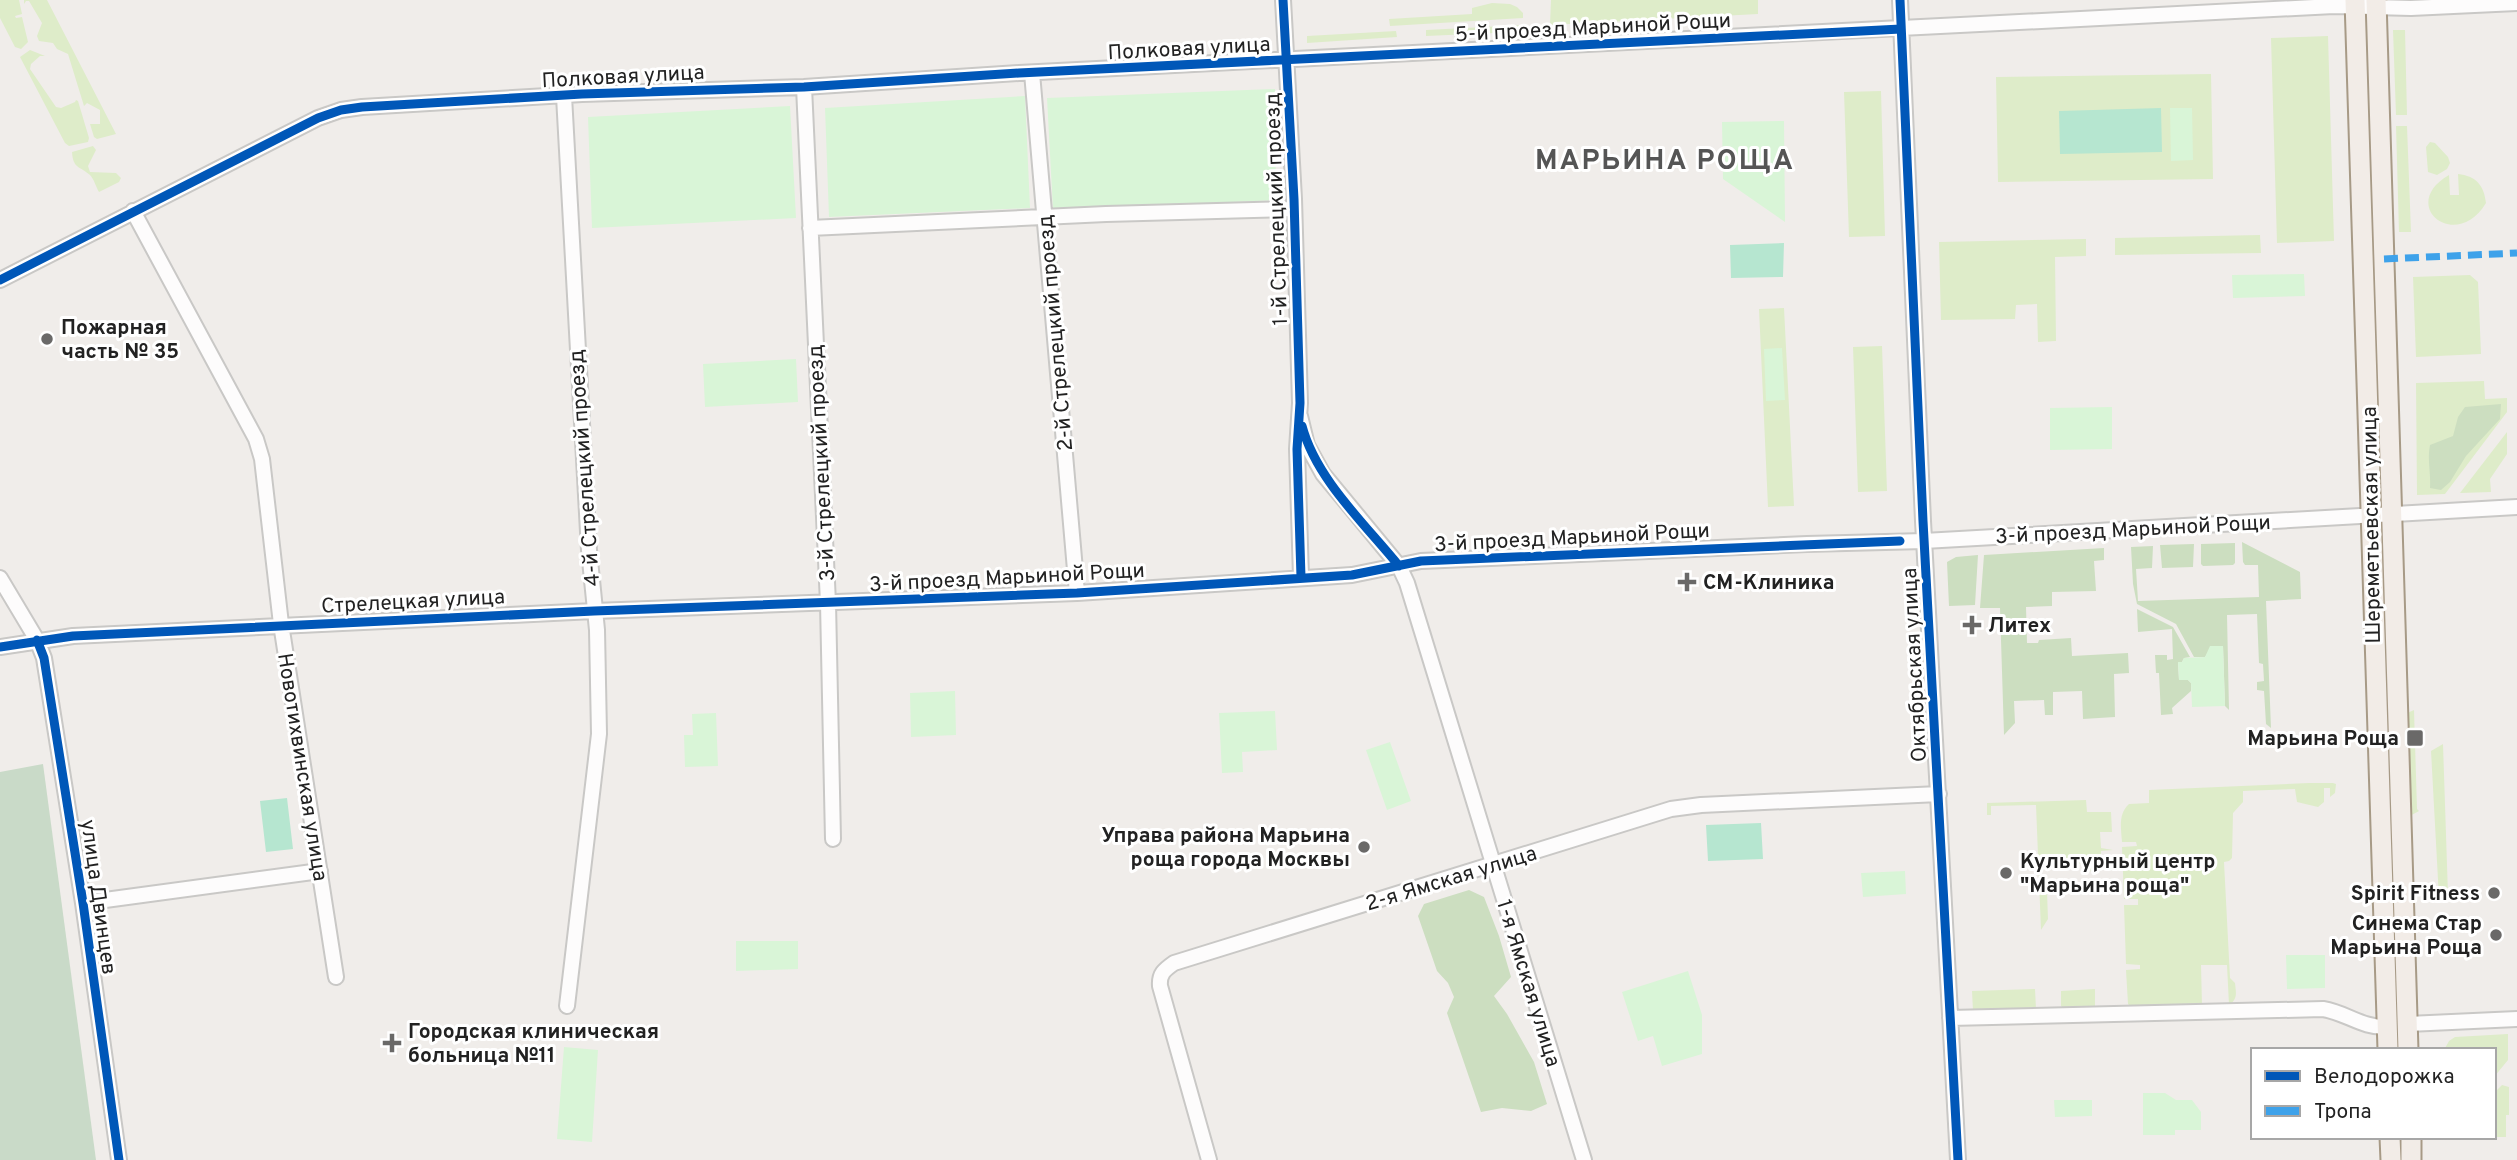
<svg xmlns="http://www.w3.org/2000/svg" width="2517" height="1160" viewBox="0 0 2517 1160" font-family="Overpass,sans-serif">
  <rect width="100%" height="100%" fill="#f0edea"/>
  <path fill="#deecc9" d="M 0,0 L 19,0 L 22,14 L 15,16 L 16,18 L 22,17 L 28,42 L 21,49 L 15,47 L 0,18 Z
    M 24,0 L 47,0 L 116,134 L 97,139 L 94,137 L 90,124 L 100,124 L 100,110 L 87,103 L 84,106 L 68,54 L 57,49 L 53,43 L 39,41 L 37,36 L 42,23 L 29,1 L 26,1 L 24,4 Z
    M 1551,0 L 1758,0 L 1758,14 L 1550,25 Z
    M 1492,3 L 1510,4 L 1517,7 L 1523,13 L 1523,18 L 1390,26 L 1389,19 L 1472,14 L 1472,8 Z
    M 1523,25 L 1517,32 L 1426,36 L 1426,30 Z
    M 2393,30 L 2405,30 L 2407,115 L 2396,115 Z
    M 1396,31 L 1397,37 L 1307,43 L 1307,36 Z
    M 2328,36 L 2334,241 L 2277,243 L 2271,38 Z
    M 30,50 L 45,56 L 40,56 L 31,64 L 30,69 L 56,107 L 61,108 L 75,102 L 76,100 L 78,101 L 89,138 L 88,142 L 69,146 L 65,143 L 20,57 Z
    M 2211,74 L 2213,179 L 1998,182 L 1996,77 Z
    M 1881,91 L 1885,236 L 1849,237 L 1844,92 Z
    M 2396,126 L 2407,126 L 2411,232 L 2399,232 Z
    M 2430,142 L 2435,143 L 2448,157 L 2450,163 L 2447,169 L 2437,175 L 2428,172 L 2426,147 Z
    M 93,146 L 96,150 L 88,166 L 90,172 L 116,173 L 121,178 L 119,182 L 99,192 C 96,187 94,179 90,175 C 80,166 73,169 72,152 Z
    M 2458,174 C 2476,176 2484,185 2486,203 C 2456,253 2397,205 2449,175 L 2450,195 L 2459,195 Z
    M 2260,235 L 2261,253 L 2115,255 L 2115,238 Z
    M 2086,239 L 2086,256 L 2055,257 L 2056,341 L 2038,342 L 2037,304 L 2016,305 L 2015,319 L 1941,320 L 1939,242 Z
    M 2470,275 L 2478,282 L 2481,354 L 2416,357 L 2413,277 Z
    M 1784,308 L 1794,506 L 1768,507 L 1759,309 Z
    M 1882,346 L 1887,491 L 1858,492 L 1853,347 Z
    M 2484,381 L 2485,399 L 2507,398 L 2507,412 L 2445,494 L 2417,495 L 2416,383 Z
    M 2507,432 L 2507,454 L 2490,479 L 2491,492 L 2460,493 Z
    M 2414,710 L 2417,809 L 2419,811 L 2408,817 L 2405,714 Z
    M 2443,744 L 2448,895 L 2439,898 L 2431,751 Z
    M 2309,783 L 2333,783 L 2336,784 L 2335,793 L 2330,797 L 2330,788 L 2324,788 L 2324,802 L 2318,807 L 2297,802 L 2295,789 L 2243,791 L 2243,802 L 2233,813 L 2232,858 L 2229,861 L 2224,862 L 2230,978 L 2235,983 C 2236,993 2238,999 2229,1005 L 2227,965 L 2201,965 L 2202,1006 L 2132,1008 L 2128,1004 L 2126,970 L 2140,969 L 2140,965 L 2126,964 L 2124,905 L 2138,905 L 2138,899 L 2124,899 L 2122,847 L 2137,846 L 2136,842 L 2122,842 C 2121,828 2118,814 2129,804 L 2149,803 L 2149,790 Z
    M 2086,800 L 2087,812 L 2111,812 L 2112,832 L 2100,832 L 2101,848 L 2113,850 L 2101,851 L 2101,860 L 2113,861 L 2113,870 L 2110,870 L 2110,864 L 2099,864 L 2091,872 L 2089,864 L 2062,864 L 2059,868 L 2044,868 L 2040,873 L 2041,890 L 2052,891 L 2047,892 L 2048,919 L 2041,930 L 2036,805 L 1991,806 L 1991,815 L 1987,815 L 1987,803 Z
    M 2035,989 L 2036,1009 L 1973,1011 L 1972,991 Z
    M 2095,989 L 2095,1008 L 2064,1009 L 2061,1006 L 2061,991 Z
    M 2508,1034 L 2508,1060 L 2494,1077 L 2494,1050 L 2444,1050 L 2449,1041 L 2455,1037 Z
    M 2502,1085 L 2509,1087 L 2509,1115 L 2506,1115 L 2506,1137 L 2494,1137 L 2494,1093 Z"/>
  <path fill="#ccdec0" d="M 2501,404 L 2500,419 L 2466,456 L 2450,482 L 2441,490 L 2430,488 C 2431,472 2427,460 2430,445 L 2453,436 L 2458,417 L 2465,407 Z
    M 2242,542 L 2300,572 L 2301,599 L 2266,601 L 2271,728 L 2266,724 L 2264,691 L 2257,690 L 2257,682 L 2264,681 L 2263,664 L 2259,663 L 2257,614 L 2227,615 L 2229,710 L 2225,706 L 2223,646 L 2210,650 L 2205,657 L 2194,657 L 2176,624 L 2137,604 L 2133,584 L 2131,547 L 2153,546 L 2152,568 L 2136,569 L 2138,601 L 2259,597 L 2258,565 L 2245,565 L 2243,562 Z
    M 2235,543 L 2235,563 L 2233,565 L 2203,566 L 2201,564 L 2201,544 Z
    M 2194,544 L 2193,567 L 2162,568 L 2160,545 Z
    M 2104,548 L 2104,560 L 2094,561 L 2096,591 L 2052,592 L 2052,606 L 2026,607 L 2027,643 L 2038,643 L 2039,640 L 2071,638 L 2072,656 L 2128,653 L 2129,673 L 2114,674 L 2115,717 L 2083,719 L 2082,691 L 2053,692 L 2053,715 L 2045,715 L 2044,700 L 2014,701 L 2015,723 L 2004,735 L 2000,608 L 1980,608 L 1984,555 Z
    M 1978,555 L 1975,605 L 1949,606 L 1947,562 L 1956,557 Z
    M 2137,609 L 2173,627 L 2190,657 L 2184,658 L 2182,662 L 2178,663 L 2179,680 L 2188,680 L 2191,683 L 2191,691 L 2172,708 L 2173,714 L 2161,715 L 2159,673 L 2156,673 L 2155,655 L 2167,655 L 2167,660 L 2173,659 L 2172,629 L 2138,632 Z
    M 1469,890 L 1484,897 L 1499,936 L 1511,977 L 1494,996 L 1507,1014 L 1534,1062 L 1547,1104 L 1531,1111 L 1502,1108 L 1481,1112 L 1447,1013 L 1454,997 L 1448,983 L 1437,971 L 1418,916 L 1424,904 Z"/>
  <path fill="#c9dac8" d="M 43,764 L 96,1160 L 0,1160 L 0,772 Z"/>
  <path fill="#d9f5d7" d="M 1275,89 L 1276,200 L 1053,210 L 1047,98 Z
    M 1025,96 L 1030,208 L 829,217 L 825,108 Z
    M 790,106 L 796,218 L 592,228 L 588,117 Z
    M 2170,108 L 2192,108 L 2193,160 L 2171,161 Z
    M 1784,121 L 1785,222 L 1723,179 L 1722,122 Z
    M 2304,274 L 2305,296 L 2233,298 L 2232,275 Z
    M 1782,348 L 1785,400 L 1766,401 L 1764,349 Z
    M 796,359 L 798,402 L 705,407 L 703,364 Z
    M 2112,407 L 2112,449 L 2050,450 L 2050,408 Z
    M 2210,646 L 2223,646 L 2225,706 L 2192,707 L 2191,683 L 2188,680 L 2179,680 L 2178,662 L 2182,662 L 2184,658 L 2205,657 Z
    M 955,691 L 956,735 L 911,737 L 910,693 Z
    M 1275,711 L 1277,750 L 1242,752 L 1243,772 L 1222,773 L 1219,713 Z
    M 716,713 L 718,766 L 685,767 L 684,735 L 693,735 L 692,714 Z
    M 1390,742 L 1411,801 L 1387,810 L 1366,750 Z
    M 1905,871 L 1906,894 L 1863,897 L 1861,873 Z
    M 736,941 L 798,941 L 798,969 L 736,971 Z
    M 2286,955 L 2325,955 L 2325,988 L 2287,989 Z
    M 1688,971 L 1702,1015 L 1702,1054 L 1662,1066 L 1653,1036 L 1638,1041 L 1622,992 Z
    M 564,1047 L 598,1050 L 592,1142 L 557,1139 Z
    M 2143,1093 L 2165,1093 L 2176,1100 L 2192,1100 L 2201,1112 L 2201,1130 L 2175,1130 L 2175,1135 L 2143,1135 Z
    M 2054,1100 L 2092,1100 L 2092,1116 L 2055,1117 Z"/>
  <path fill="#b6e6d0" d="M 2161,108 L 2162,152 L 2060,154 L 2059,111 Z
    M 1784,243 L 1783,277 L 1731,278 L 1730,245 Z
    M 287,798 L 293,849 L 266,852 L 260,801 Z
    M 1761,823 L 1763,859 L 1708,861 L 1706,825 Z"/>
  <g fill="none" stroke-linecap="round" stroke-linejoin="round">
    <defs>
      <path id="minor" d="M 1283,0 L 1294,199 L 1300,403 L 1297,449 L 1301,577
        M 1900,0 L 1923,521 L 1958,1160
        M 1032,73 L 1077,593
        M 804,87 L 828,603 L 833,839
        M 564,96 L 589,550 L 597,630 L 599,734 L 567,1006
        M 133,211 L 256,439 L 262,459 L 281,624 L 336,977
        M 810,228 L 1106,214 L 1294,209
        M 0,280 L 318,118 L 341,110 L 362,107 L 582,94 L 804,87 L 1019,73 L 2334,6 L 2411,8 L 2517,3
        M 1300,416 L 1307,445 L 1323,474 L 1399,566 L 1407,583 L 1584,1160
        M 0,578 L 37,640 L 44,658 L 83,903 L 119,1160
        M 0,647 L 73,636 L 594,611 L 1077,593 L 1352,575 L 1421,561 L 1807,544 L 1924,541 L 2517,507
        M 83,903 L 320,871
        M 1950,1018 L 2323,1009 C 2347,1013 2362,1028 2387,1027
        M 2408,1024 L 2517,1019
        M 1209,1160 L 1160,986 C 1159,974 1164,970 1174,963 L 1671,809 L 1701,805 L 1939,794"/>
      <path id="major" d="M 2355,0 L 2388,1050
        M 2376,0 L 2408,1050
        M 2390,1137 L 2391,1160
        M 2411,1137 L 2411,1160"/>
    </defs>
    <use href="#minor" stroke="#c9c8c6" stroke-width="18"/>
    <use href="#major" stroke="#a79a86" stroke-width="23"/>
    <use href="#minor" stroke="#fdfcfc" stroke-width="14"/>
    <use href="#major" stroke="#f2ece7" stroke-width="19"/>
    <path stroke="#3ea2ea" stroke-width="7" stroke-dasharray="14 7" stroke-linecap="butt" d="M 2384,259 L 2517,253"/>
    <defs>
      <path id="cycleway" d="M 1283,0 L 1294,199 L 1300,403 L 1297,449 L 1301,577
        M 1900,0 L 1923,521 L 1958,1160
        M 0,280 L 318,118 L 341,110 L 362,107 L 582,94 L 804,87 L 1019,73 L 1901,29
        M 1302,426 C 1316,479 1365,524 1399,566
        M 37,640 L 44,658 L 83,903 L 119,1160
        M 0,647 L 73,636 L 594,611 L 1077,593 L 1352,575 L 1421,561 L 1900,541"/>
    </defs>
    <use href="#cycleway" stroke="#fff" stroke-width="13"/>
    <use href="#cycleway" stroke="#0057b8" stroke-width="9"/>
  </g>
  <g fill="#6a6968" stroke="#fff" stroke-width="2.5">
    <circle cx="47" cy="339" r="7"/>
    <path d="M1683.5 571.5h7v7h7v7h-7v7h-7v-7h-7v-7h7z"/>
    <path d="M1968.5 614.5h7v7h7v7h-7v7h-7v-7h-7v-7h7z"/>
    <rect x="2406" y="729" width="18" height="18" rx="3.5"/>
    <circle cx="1364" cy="847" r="7"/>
    <circle cx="2006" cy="873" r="7"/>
    <circle cx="2494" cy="893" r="7"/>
    <circle cx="2496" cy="935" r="7"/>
    <path d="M388.5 1032.5h7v7h7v7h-7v7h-7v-7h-7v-7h7z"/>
  </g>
  <g text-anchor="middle" stroke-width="6" stroke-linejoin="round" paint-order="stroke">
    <g font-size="21" fill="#222" stroke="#fff">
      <text transform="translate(1593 27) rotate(-3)" y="7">5-й проезд Марьиной Рощи</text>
      <text transform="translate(1189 48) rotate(-3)" y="7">Полковая улица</text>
      <text transform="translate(623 76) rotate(-3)" y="7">Полковая улица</text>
      <text transform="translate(1276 209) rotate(-92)" y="7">1-й Стрелецкий проезд</text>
      <text transform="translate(1055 333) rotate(-95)" y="7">2-й Стрелецкий проезд</text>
      <text transform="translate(821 463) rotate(-93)" y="7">3-й Стрелецкий проезд</text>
      <text transform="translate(584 468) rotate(-94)" y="7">4-й Стрелецкий проезд</text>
      <text transform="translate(2371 525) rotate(-91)" y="7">Шереметьевская улица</text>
      <text transform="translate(2133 529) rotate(-3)" y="7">3-й проезд Марьиной Рощи</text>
      <text transform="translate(1572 537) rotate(-3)" y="7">3-й проезд Марьиной Рощи</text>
      <text transform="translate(1007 577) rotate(-3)" y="7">3-й проезд Марьиной Рощи</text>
      <text transform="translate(413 601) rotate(-3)" y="7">Стрелецкая улица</text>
      <text transform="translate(1914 665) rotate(-93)" y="7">Октябрьская улица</text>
      <text transform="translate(303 767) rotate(81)" y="7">Новотихвинская улица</text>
      <text transform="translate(1451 878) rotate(-17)" y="7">2-я Ямская улица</text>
      <text transform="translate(99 897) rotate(82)" y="7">улица Двинцев</text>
      <text transform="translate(1529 983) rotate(73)" y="7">1-я Ямская улица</text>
    </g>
    <g font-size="21" font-weight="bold" fill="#222" stroke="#fff" text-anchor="start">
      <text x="61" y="334">Пожарная<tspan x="61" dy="24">часть № 35</tspan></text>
      <text x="1703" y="589">СМ-Клиника</text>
      <text x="1988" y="632">Литех</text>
      <text x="2399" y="745" text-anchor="end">Марьина Роща</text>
      <text x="1350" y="842" text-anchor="end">Управа района Марьина<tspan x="1350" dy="24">роща города Москвы</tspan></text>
      <text x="2020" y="868">Культурный центр<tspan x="2020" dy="24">"Марьина роща"</tspan></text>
      <text x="2480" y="900" text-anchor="end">Spirit Fitness</text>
      <text x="2482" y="930" text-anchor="end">Синема Стар<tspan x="2482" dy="24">Марьина Роща</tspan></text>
      <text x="408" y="1038">Городская клиническая<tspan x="408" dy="24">больница №11</tspan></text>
    </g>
    <g font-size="28" font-weight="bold" letter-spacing="2" fill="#555" stroke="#fff">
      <text x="1665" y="169">МАРЬИНА РОЩА</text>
    </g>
  </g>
  <rect x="2251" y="1048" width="245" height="91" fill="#ffffff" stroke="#a7a7a7" stroke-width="2"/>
  <rect x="2265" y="1071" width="35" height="10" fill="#0057b8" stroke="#a7a7a7" stroke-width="2"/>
  <text x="2314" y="1083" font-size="21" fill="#222222">Велодорожка</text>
  <rect x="2265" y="1106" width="35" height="10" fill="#3ea2ea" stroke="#a7a7a7" stroke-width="2"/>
  <text x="2314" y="1118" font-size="21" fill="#222222">Тропа</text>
</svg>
